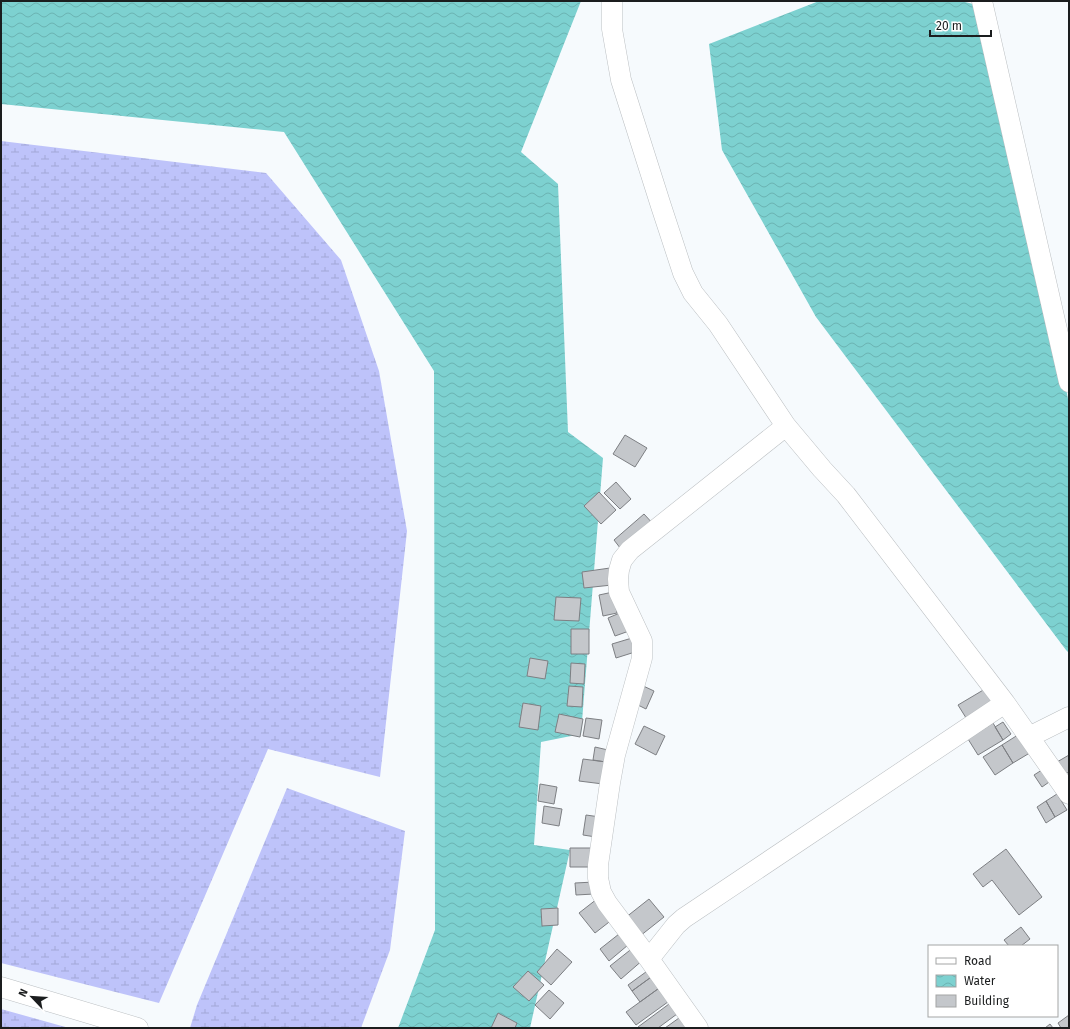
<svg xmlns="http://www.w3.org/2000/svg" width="1070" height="1029" viewBox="0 0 1070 1029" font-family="'Fira Sans',sans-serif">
  <defs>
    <pattern id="wetland-marsh" width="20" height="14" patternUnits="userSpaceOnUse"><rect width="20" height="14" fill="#bec3fa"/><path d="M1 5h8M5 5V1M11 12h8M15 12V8" fill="none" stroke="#a3a7d6"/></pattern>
    <pattern id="water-waves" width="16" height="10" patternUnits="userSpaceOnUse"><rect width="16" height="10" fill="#7dd1d0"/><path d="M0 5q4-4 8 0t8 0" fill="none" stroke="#6bb3b2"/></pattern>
  </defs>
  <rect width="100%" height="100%" fill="#f6fafd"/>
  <path fill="url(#wetland-marsh)" d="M 1,141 L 266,173 L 341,260 L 379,371 L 407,531 L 380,777 L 268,749 L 159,1003 L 1,963 Z
    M 287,788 L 405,831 L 390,950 L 361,1028 L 190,1028 L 197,1005 Z
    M 1,1009 L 69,1028 L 1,1028 Z"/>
  <path fill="url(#water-waves)" d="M 1,1 L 581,1 L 521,152 L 558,184 L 568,432 L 603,458 L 581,734 L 541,742 L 534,845 L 570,850 L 530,1028 L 398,1028 L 435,930 L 434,371 L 284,132 L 1,104 Z
    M 819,1 L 961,1 L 977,5 L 999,50 L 1069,404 L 1069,653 L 1066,650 L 816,317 L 722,150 L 709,44 Z"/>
  <path fill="#c4c7cb" stroke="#7d7f83" d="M 625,435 L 647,448 L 635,467 L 613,454 Z
    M 616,482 L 631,499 L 620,509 L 604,493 Z
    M 599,492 L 616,510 L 601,524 L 584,506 Z
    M 644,514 L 655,526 L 624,553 L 614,540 Z
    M 610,568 L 612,585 L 584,588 L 582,572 Z
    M 613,592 L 617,613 L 603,616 L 599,595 Z
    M 556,597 L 581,598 L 579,621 L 554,620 Z
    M 622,612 L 629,631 L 615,636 L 608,618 Z
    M 571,629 L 589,629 L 589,654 L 571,654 Z
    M 632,638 L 635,652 L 616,658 L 612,644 Z
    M 530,658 L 548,661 L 545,679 L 527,676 Z
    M 571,663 L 585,664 L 584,684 L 570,683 Z
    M 639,684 L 654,691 L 646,709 L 630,701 Z
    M 569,686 L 583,687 L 582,707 L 567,706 Z
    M 985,689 L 995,704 L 968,721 L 958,705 Z
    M 523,703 L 541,706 L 538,730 L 519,727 Z
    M 559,714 L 583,719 L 580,737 L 555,732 Z
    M 586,718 L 602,720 L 599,739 L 583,736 Z
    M 1003,722 L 1011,734 L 1003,740 L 995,727 Z
    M 993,723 L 1003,740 L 978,755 L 968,739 Z
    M 644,726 L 665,736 L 656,755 L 635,744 Z
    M 1021,733 L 1033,751 L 1013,763 L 1002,745 Z
    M 1002,745 L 1013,763 L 995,775 L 983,757 Z
    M 595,747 L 608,750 L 606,762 L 593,760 Z
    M 1069,755 L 1069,772 L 1065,774 L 1057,762 Z
    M 583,759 L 606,762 L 603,784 L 579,781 Z
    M 1045,768 L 1052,780 L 1042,787 L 1034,775 Z
    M 540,784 L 557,787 L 554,804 L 538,801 Z
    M 1057,794 L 1067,810 L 1055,817 L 1046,801 Z
    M 1046,801 L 1055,817 L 1046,823 L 1037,807 Z
    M 544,806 L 562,809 L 559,826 L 542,823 Z
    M 586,815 L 600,817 L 596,837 L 583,835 Z
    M 570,848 L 591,848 L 591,867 L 570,867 Z
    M 1006,849 L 1042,897 L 1019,915 L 992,880 L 983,887 L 973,874 Z
    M 594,882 L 594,894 L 576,895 L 575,883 Z
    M 597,899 L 613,919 L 595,933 L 579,913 Z
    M 649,899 L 664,917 L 640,936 L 625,918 Z
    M 558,908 L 558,925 L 542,926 L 541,909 Z
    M 1021,927 L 1030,939 L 1021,946 L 1009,946 L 1004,940 Z
    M 619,934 L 628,945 L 609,961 L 600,949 Z
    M 634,947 L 644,959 L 621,979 L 610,966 Z
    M 557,949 L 572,962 L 551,985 L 537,972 Z
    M 650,969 L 654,975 L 632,991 L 628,985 Z
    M 528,971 L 544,985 L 529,1001 L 513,987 Z
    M 654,975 L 662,986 L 640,1002 L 632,991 Z
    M 662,986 L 672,999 L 636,1025 L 626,1012 Z
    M 549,990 L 564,1003 L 550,1019 L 535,1005 Z
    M 669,1004 L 677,1014 L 658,1028 L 639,1028 L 638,1027 Z
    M 498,1013 L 517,1023 L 515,1028 L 491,1028 Z
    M 1069,1015 L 1069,1028 L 1061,1028 L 1058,1023 Z
    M 679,1018 L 686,1027 L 684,1028 L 665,1028 Z
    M 1050,1024 L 1053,1028 L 1045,1028 Z"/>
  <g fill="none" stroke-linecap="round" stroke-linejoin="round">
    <defs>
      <path id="minor" d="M 612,1 L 612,29 L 621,80 L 661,206 L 683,273 L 693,293 L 718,324 L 786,426 L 822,469 L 846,495 L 1005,703 L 1029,737
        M 982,1 L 1069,382
        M 1069,717 L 1029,737 L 1069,794
        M 649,959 L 607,903 L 601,892 L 598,878 L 598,865 L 610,783 L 615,755 L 642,658 L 642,641 L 619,592 L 618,579 L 619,570 L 622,560 L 630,550 L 786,426
        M 1,987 L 138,1028
        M 698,1028 L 649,959 L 676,925 L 684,918 L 1005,703"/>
    </defs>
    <use href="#minor" stroke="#bbbfc2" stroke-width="21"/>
    <use href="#minor" stroke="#fff" stroke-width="20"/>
  </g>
  <rect width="1070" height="1029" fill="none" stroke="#1b1d1e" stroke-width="4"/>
  <rect x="928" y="945" width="130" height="72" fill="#ffffff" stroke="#a4a5a5"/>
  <rect x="936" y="958" width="20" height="6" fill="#ffffff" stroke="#a4a5a5"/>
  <text x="964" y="965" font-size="12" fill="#1b1d1e">Road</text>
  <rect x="936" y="975" width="20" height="12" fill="url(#water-waves)" stroke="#a4a5a5"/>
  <text x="964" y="985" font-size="12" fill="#1b1d1e">Water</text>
  <rect x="936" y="995" width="20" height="12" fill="#c4c7cb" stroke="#a4a5a5"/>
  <text x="964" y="1005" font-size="12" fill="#1b1d1e">Building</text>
  <g transform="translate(32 997) rotate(295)" stroke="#ffffff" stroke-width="3" paint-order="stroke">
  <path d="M0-3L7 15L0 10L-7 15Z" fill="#1b1d1e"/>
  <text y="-6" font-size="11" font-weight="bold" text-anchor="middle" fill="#1b1d1e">N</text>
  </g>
  <path d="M930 30v6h61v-6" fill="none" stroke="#1b1d1e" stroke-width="2"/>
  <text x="936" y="30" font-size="12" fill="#1b1d1e" stroke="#ffffff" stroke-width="3" paint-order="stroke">20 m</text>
</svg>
